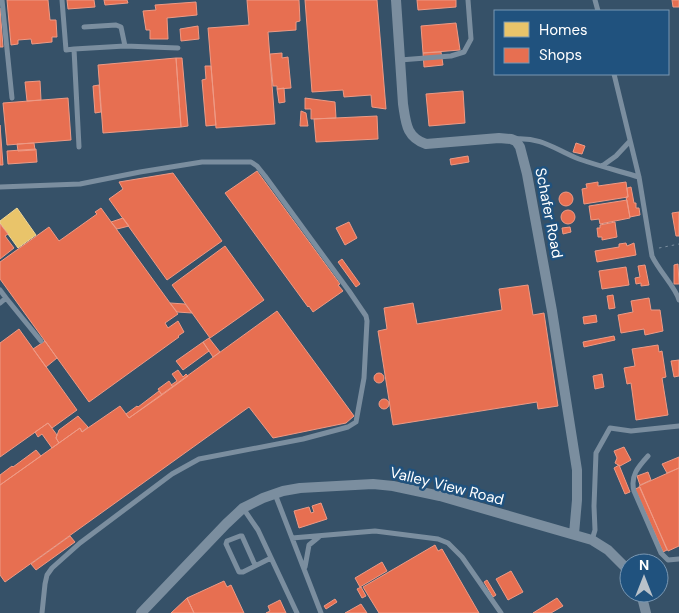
<svg xmlns="http://www.w3.org/2000/svg" width="679" height="613" viewBox="0 0 679 613" font-family="'DM Sans',sans-serif">
  <rect width="100%" height="100%" fill="#365168"/>
  <path fill="#e9c46a" stroke="#f0d697" d="M 17,208 L 36,235 L 18,248 L 0,223 L 0,221 Z"/>
  <path fill="#e76f51" stroke="#ee9a85" d="M 7,0 L 48,0 L 50,20 L 56,20 L 57,37 L 52,37 L 52,42 L 32,44 L 31,39 L 18,40 L 18,44 L 11,45 Z
    M 67,0 L 94,0 L 95,7 L 68,9 Z
    M 104,0 L 127,0 L 128,3 L 105,5 Z
    M 247,0 L 299,0 L 300,21 L 296,22 L 296,30 L 268,32 L 275,124 L 216,128 L 208,28 L 249,25 Z
    M 305,0 L 377,0 L 386,109 L 372,107 L 371,95 L 344,97 L 343,90 L 312,92 Z
    M 417,0 L 456,0 L 456,7 L 418,10 Z
    M 672,0 L 679,0 L 679,7 L 673,7 Z
    M 196,2 L 197,15 L 167,18 L 168,39 L 150,39 L 150,30 L 146,30 L 143,11 L 156,10 L 155,5 Z
    M 0,8 L 3,47 L 0,47 Z
    M 456,23 L 460,50 L 423,53 L 421,26 Z
    M 198,26 L 199,39 L 181,41 L 180,29 Z
    M 441,52 L 443,65 L 424,67 L 423,53 Z
    M 282,53 L 282,58 L 288,57 L 291,88 L 277,89 L 277,86 L 273,86 L 270,54 Z
    M 176,58 L 182,58 L 188,126 L 181,127 Z
    M 176,58 L 181,127 L 103,133 L 98,65 Z
    M 205,66 L 211,66 L 216,125 L 206,126 L 202,80 L 206,79 Z
    M 40,81 L 41,100 L 27,101 L 25,82 Z
    M 99,85 L 101,112 L 95,113 L 93,86 Z
    M 284,88 L 285,102 L 279,103 L 277,89 Z
    M 463,91 L 465,123 L 429,126 L 426,94 Z
    M 68,98 L 71,140 L 7,145 L 3,103 Z
    M 305,98 L 335,102 L 336,118 L 311,119 L 311,109 L 305,109 Z
    M 301,111 L 306,113 L 308,126 L 300,126 Z
    M 377,116 L 378,139 L 316,142 L 314,119 Z
    M 0,125 L 3,165 L 0,165 Z
    M 34,143 L 35,150 L 18,151 L 17,144 Z
    M 576,143 L 585,146 L 582,154 L 573,152 Z
    M 36,149 L 37,162 L 8,164 L 7,151 Z
    M 468,156 L 469,162 L 451,165 L 450,159 Z
    M 257,171 L 340,284 L 338,285 L 343,291 L 313,312 L 309,306 L 308,307 L 225,193 Z
    M 173,173 L 222,241 L 167,280 L 109,199 L 123,189 L 119,182 Z
    M 598,182 L 598,186 L 626,182 L 628,197 L 584,204 L 582,189 L 587,188 L 586,184 Z
    M 631,187 L 634,203 L 636,203 L 636,208 L 639,208 L 640,215 L 630,217 L 626,197 L 628,197 L 627,188 Z
    M559 199a7 7 0 1 1 14 0a7 7 0 1 1-14 0Z
    M 627,200 L 630,218 L 600,224 L 599,219 L 591,220 L 589,206 Z
    M 101,208 L 178,314 L 165,323 L 168,328 L 178,321 L 184,332 L 178,336 L 179,337 L 89,402 L 0,279 L 0,262 L 49,227 L 59,241 L 97,214 L 95,212 Z
    M561 217a7 7 0 1 1 14 0a7 7 0 1 1-14 0Z
    M 679,212 L 679,236 L 676,236 L 672,213 Z
    M 123,218 L 129,226 L 117,229 L 111,222 Z
    M 349,222 L 357,238 L 345,245 L 336,228 Z
    M 615,222 L 617,237 L 602,240 L 602,237 L 598,237 L 597,228 L 600,228 L 600,225 Z
    M 0,224 L 8,234 L 5,236 L 14,248 L 0,259 Z
    M 570,227 L 571,232 L 563,234 L 562,228 Z
    M 626,243 L 627,246 L 634,243 L 636,255 L 597,262 L 595,251 L 619,247 L 619,244 Z
    M 225,246 L 264,300 L 210,338 L 172,285 Z
    M 342,259 L 360,284 L 356,287 L 338,262 Z
    M 678,264 L 679,284 L 674,284 L 674,265 Z
    M 645,265 L 649,285 L 641,286 L 641,283 L 636,284 L 635,278 L 640,277 L 638,266 Z
    M 626,267 L 629,285 L 602,289 L 599,271 Z
    M 528,285 L 533,315 L 544,313 L 558,406 L 538,409 L 537,402 L 393,425 L 378,331 L 387,329 L 384,308 L 413,303 L 417,324 L 502,310 L 499,289 Z
    M 613,295 L 615,308 L 609,309 L 607,296 Z
    M 649,298 L 651,310 L 660,310 L 663,331 L 645,335 L 644,329 L 621,333 L 618,315 L 633,312 L 631,301 Z
    M 170,303 L 185,304 L 192,313 L 177,312 Z
    M 277,311 L 354,416 L 346,423 L 273,438 L 249,407 L 5,582 L 0,575 L 0,485 L 80,428 L 82,432 L 120,406 L 129,418 Z
    M 596,315 L 597,322 L 584,324 L 583,317 Z
    M 19,329 L 77,410 L 52,428 L 48,423 L 0,457 L 0,343 Z
    M 614,336 L 615,340 L 584,347 L 583,342 Z
    M 209,338 L 220,352 L 213,357 L 203,342 Z
    M 45,341 L 57,358 L 46,367 L 33,349 Z
    M 203,342 L 209,351 L 183,370 L 176,361 Z
    M 658,345 L 659,352 L 662,351 L 666,377 L 662,378 L 668,415 L 636,420 L 631,383 L 627,384 L 624,368 L 635,366 L 632,349 Z
    M 679,360 L 679,376 L 674,377 L 671,361 Z
    M 178,370 L 183,377 L 186,374 L 188,376 L 173,387 L 171,385 L 177,381 L 172,374 Z
    M374 378a5 5 0 1 1 10 0a5 5 0 1 1-10 0Z
    M 602,374 L 604,387 L 595,389 L 593,376 Z
    M 169,381 L 173,387 L 162,395 L 158,389 Z
    M 159,391 L 162,395 L 129,418 L 126,414 L 137,406 L 138,407 Z
    M379 404a5 5 0 1 1 10 0a5 5 0 1 1-10 0Z
    M 78,416 L 88,427 L 82,432 L 80,428 L 59,443 L 56,438 L 59,430 Z
    M 48,423 L 57,435 L 56,438 L 59,443 L 52,448 L 42,434 L 38,437 L 35,432 Z
    M 624,447 L 631,460 L 620,466 L 615,463 L 617,458 L 614,451 Z
    M 36,450 L 41,456 L 0,485 L 0,475 L 12,466 L 13,467 Z
    M 679,457 L 679,468 L 667,473 L 662,464 Z
    M 619,465 L 630,492 L 625,494 L 614,468 Z
    M 679,468 L 679,546 L 668,551 L 639,486 Z
    M 648,472 L 651,480 L 640,485 L 637,476 Z
    M 640,487 L 667,550 L 663,552 L 635,489 Z
    M 321,503 L 327,519 L 299,528 L 294,511 L 309,507 L 311,513 L 314,512 L 312,506 Z
    M 70,536 L 75,542 L 36,570 L 31,564 Z
    M 435,545 L 438,551 L 442,549 L 479,613 L 379,613 L 363,587 Z
    M 382,562 L 387,571 L 360,587 L 355,578 Z
    M 511,571 L 523,592 L 508,600 L 496,579 Z
    M 487,580 L 496,595 L 493,597 L 484,582 Z
    M 224,581 L 227,587 L 231,585 L 244,613 L 194,613 L 187,598 Z
    M 361,587 L 366,596 L 362,598 L 357,589 Z
    M 187,598 L 194,613 L 171,613 Z
    M 557,598 L 563,606 L 551,613 L 533,613 Z
    M 335,599 L 337,602 L 326,609 L 324,606 Z
    M 280,600 L 286,613 L 266,613 L 270,611 L 268,606 Z
    M 361,604 L 367,613 L 345,613 Z"/>
  <g fill="none" stroke-linecap="round" stroke-linejoin="round">
    <path stroke="#7b8e9f" stroke-width="1" stroke-dasharray="2.5 4" stroke-linecap="butt" d="M 659,248 L 679,244"/>
    <path stroke="#7b8e9f" stroke-width="5" d="M 2,0 L 12,98
      M 62,0 L 66,50 L 74,49 L 79,147
      M 595,0 L 598,11
      M 84,27 L 116,25 L 121,27 L 125,46
      M 74,49 L 125,46 L 178,48
      M 400,60 L 451,56 L 464,52 L 471,39 L 468,0
      M 614,74 L 639,177 L 652,256 C 659,271 676,288 679,300
      M 514,139 C 543,137 554,149 579,159 C 599,166 619,171 639,177
      M 602,166 L 616,156 L 630,141
      M 0,187 L 80,184 L 140,172 L 202,162 L 251,162 L 257,166 L 265,176 L 349,291 L 366,316 L 367,321 L 364,378 L 356,422 L 348,427 L 303,439 L 199,459 L 172,474 L 80,543 L 52,568 L 47,575 L 45,584 L 42,613
      M 0,290 L 6,298 L 0,303
      M 6,298 L 41,341
      M 648,456 C 638,467 630,476 634,491 L 661,553 L 668,560 L 679,559
      M 275,494 L 321,613
      M 243,508 L 258,530 L 297,613
      M 292,538 L 375,531 L 438,539 L 448,543 L 462,557 L 501,613
      M 592,540 L 595,530 L 594,506 L 596,453 L 610,428 L 631,431 L 679,426
      M 255,565 L 242,536 L 240,536 L 227,541 L 226,544 L 239,572 L 243,572 L 271,558
      M 305,567 L 309,545 L 320,536"/>
    <path stroke="#7b8e9f" stroke-width="10" d="M 396,0 L 403,104 C 406,123 406,137 426,144 L 499,138 L 511,139 L 516,141 L 520,147 L 527,174 L 552,311 L 577,470 L 577,500 L 574,534
      M 641,593 L 646,613
      M 141,613 L 226,524 L 243,508 L 263,498 L 283,491 L 300,488 L 373,484 L 393,486 L 440,496 L 592,540 L 608,550 L 629,571"/>
  </g>
  <g text-anchor="middle" stroke-width="5" stroke-linejoin="round" paint-order="stroke">
    <g font-size="15" fill="#fff" stroke="#20527e">
      <text transform="translate(549 213) rotate(79)" y="5">Schafer Road</text>
      <text transform="translate(447 486) rotate(14)" y="5">Valley View Road</text>
    </g>
  </g>
  <rect x="494" y="10" width="175" height="65" fill="#20527e" stroke="#7997b2"/>
  <rect x="504" y="22" width="25" height="15" fill="#e9c46a" stroke="#7997b2"/>
  <text x="539" y="35" font-size="15" fill="#ffffff">Homes</text>
  <rect x="504" y="48" width="25" height="15" fill="#e76f51" stroke="#7997b2"/>
  <text x="539" y="60" font-size="15" fill="#ffffff">Shops</text>
  <g transform="translate(644 578)"><circle r="24" fill="#20527e" stroke="#7997b2"/>
  <path d="M0-4L9 19L0 12L-9 19Z" fill="#b9c2ca"/>
  <text y="-8" font-size="14" font-weight="bold" text-anchor="middle" fill="#ffffff">N</text>
  </g>
</svg>
